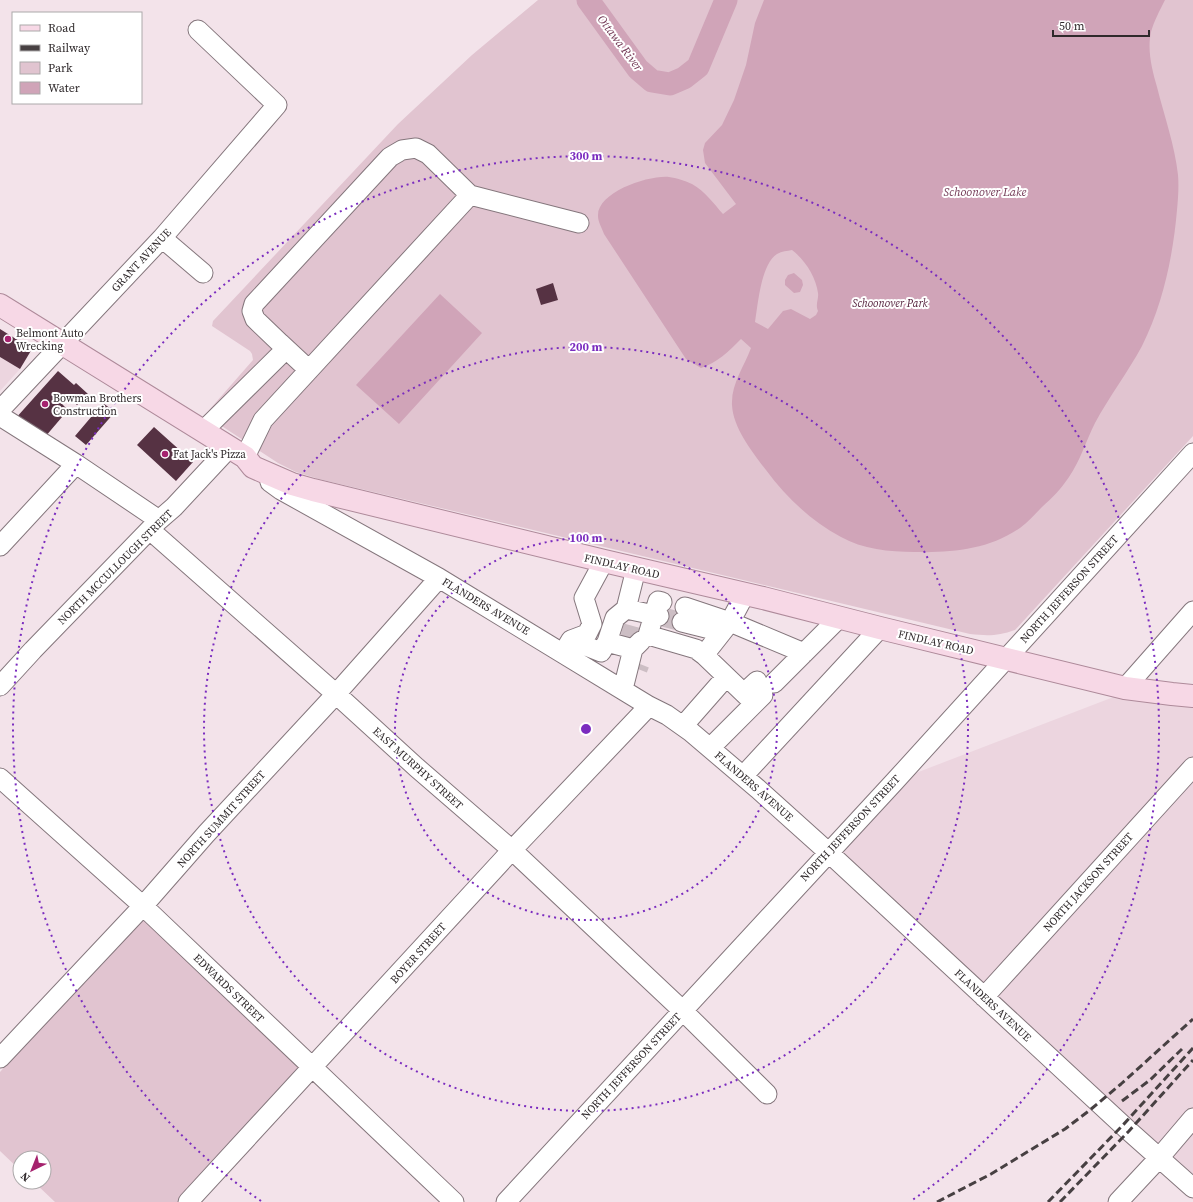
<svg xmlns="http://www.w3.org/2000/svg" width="1193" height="1202" viewBox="0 0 1193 1202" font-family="'Source Serif 4',serif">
  <rect width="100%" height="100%" fill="#f3e3ea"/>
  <path fill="#ecd5df" d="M 0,357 L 20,369 L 0,391 Z
    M 1124,693 L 1193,708 L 1193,1188 L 828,852 L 895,781 Z"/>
  <path fill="#e1c4d0" d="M 538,0 L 1193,0 L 1193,436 L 1015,630 C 998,636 988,636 970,634 L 319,479 L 296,472 L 278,463 L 211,419 L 208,414 L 210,409 L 253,360 L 252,354 L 250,351 L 212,326 L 213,321 L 398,124 L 472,55 Z
    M 142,917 L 304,1066 L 180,1202 L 55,1202 L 34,1182 L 44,1182 L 44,1158 L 20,1158 L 20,1170 L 0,1151 L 0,1072 Z"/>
  <path fill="#d0a4b8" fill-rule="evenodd" d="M 764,0 L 1165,0 C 1160,10 1154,21 1151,32 C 1147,50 1152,70 1157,87 C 1164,115 1175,146 1178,175 C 1179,187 1178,199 1177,210 C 1173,256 1163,304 1142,346 C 1128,372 1109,397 1095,423 C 1086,441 1080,461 1069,477 C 1061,489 1052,498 1042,507 C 1035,514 1028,522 1020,528 C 988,550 951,553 914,552 C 890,552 862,549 841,537 C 811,521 786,497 766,470 C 753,453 733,428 732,405 C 731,384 744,367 751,348 L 741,339 C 729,351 717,363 701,368 L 686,359 L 604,234 C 602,228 598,222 598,216 C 597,192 649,175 669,177 C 676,178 686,181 692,184 C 705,191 714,204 723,214 L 736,204 L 705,163 L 703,150 L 705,143 L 722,125 L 734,100 L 746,65 L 755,23 ZM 792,250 C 805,260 816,277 818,293 C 819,299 815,304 818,311 L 816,315 L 810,319 L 791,309 L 783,311 L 768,329 L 755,322 C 758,304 761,264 777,254 C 782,251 787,251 792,250 Z
    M 794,273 L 802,280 L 803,285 L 800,292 L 794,293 L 785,285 L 785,280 L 788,275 Z
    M 440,294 L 482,333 L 399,424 L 356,385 Z"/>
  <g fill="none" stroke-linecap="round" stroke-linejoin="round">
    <path stroke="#d0a4b8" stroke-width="23" d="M 588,0 L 638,69 L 652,81 L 670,84 L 684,78 L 698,67 L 726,0"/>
  </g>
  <path fill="#563243" d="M 553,283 L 558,300 L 541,305 L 536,289 Z
    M 0,329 L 32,349 L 20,369 L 0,357 Z
    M 58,371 L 74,385 L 76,383 L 88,394 L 77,405 L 66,395 L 60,402 L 68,410 L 45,437 L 15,419 Z
    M 103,403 L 115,412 L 86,445 L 75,436 Z
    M 154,427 L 193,462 L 176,481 L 137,445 Z"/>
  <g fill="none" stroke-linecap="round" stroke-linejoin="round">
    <path stroke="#ccbec4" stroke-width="19" stroke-dasharray="19 10" stroke-linecap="butt" d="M 659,616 L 682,622
      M 629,641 L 633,626
      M 638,669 L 640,664"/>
    <defs>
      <path id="minor" d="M 162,238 L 203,273
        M 280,343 L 309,370
        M 0,410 L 162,238 L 277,105 L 198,30
        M 0,416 L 76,464 L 159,520
        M 203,431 L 282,353 L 283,348 L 280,343 L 255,319 L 252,311 L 254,304 L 390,157 L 402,150 L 416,148 L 428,154 L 470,195 L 579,223
        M 245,457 L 263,420 L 470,195
        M 270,482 L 281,490 L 439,578 L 649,706 L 667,715 L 691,732 L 758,789 L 828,852 L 1129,1131 L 1193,1188
        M 150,530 L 336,694 L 416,767 L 512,850 L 682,1010 L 767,1094
        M 0,546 L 76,464
        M 636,569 L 626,609 L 659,616
        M 662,602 L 658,601 L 648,635 L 696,649 L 704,655 L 754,703
        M 685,607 L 730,622 L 804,653
        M 626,609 L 615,618 L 607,642 L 633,649
        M 682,622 L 722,632
        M 571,640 L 587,634 L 592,624 L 584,598 L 604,561
        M 568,645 L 571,640 L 601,652 L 607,642
        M 704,655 L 730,622 L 745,594
        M 774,683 L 839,618
        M 0,686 L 33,650 L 159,520 L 174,507 L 229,448
        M 1125,688 L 1193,611
        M 623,689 L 633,649 L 641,641
        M 744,693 L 757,681
        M 683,726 L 726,677
        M 710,748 L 763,695
        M 743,776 L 880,628
        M 0,778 L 143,906 L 454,1202
        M 984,997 L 1193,767
        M 0,1058 L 143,906 L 206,834 L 336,694 L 439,578
        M 188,1202 L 512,850 L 649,706
        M 506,1202 L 895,781 L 1193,453
        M 1118,1202 L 1159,1158 L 1193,1118"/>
      <path id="major" d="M 0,305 L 245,457 L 253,467 L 292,484 L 313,490 L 604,561 L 763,598 L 880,628 L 1125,688 L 1172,694 L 1193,696"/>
    </defs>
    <use href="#minor" stroke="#84767c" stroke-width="21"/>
    <use href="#major" stroke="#ae8a9a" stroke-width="24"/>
    <use href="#minor" stroke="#fff" stroke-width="19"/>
    <use href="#major" stroke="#f7d8e6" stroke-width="22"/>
    <path stroke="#474042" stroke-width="3" stroke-dasharray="8 4" stroke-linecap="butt" d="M 1122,1101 L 1150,1080 L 1182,1049
      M 937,1202 L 991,1174 L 1065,1129 L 1090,1110 L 1121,1084 L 1193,1019
      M 1048,1202 L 1123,1125 L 1193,1048
      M 1060,1202 L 1129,1131 L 1193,1060"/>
  </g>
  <g fill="none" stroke="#7b2cbf" stroke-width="2" stroke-dasharray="2 4">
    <circle cx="586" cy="729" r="191"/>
    <circle cx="586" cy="729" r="382"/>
    <path d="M261 1201A573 573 0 1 1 911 1201"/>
  </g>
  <g fill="#a5226e" stroke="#fff" stroke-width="1.5">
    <circle cx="8" cy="339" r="4"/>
    <circle cx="45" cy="404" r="4"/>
    <circle cx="165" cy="454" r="4"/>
  </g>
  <g text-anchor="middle" stroke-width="4" stroke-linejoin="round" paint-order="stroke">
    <g font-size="11" fill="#2f292b" stroke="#fff">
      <text transform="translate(141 260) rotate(-47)" y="4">GRANT AVENUE</text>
      <text transform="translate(622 566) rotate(13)" y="4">FINDLAY ROAD</text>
      <text transform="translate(115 567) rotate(-45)" y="4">NORTH MCCULLOUGH STREET</text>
      <text transform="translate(1069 589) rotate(-48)" y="4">NORTH JEFFERSON STREET</text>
      <text transform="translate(486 606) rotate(31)" y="4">FLANDERS AVENUE</text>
      <text transform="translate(936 642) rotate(13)" y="4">FINDLAY ROAD</text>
      <text transform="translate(418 768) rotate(42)" y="4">EAST MURPHY STREET</text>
      <text transform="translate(754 786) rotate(41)" y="4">FLANDERS AVENUE</text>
      <text transform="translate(221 819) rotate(-48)" y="4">NORTH SUMMIT STREET</text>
      <text transform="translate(850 828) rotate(-47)" y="4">NORTH JEFFERSON STREET</text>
      <text transform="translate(1088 882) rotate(-48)" y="4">NORTH JACKSON STREET</text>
      <text transform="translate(418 953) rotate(-48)" y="4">BOYER STREET</text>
      <text transform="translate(229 988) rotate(44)" y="4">EDWARDS STREET</text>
      <text transform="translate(993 1005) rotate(43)" y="4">FLANDERS AVENUE</text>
      <text transform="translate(631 1066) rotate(-47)" y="4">NORTH JEFFERSON STREET</text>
    </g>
    <g font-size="11" font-style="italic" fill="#4e1935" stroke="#fff">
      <text x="890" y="307">Schoonover Park</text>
    </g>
    <g font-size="11" fill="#2f292b" stroke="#fff" text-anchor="start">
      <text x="16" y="337">Belmont Auto<tspan x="16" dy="13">Wrecking</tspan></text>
      <text x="53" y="402">Bowman Brothers<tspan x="53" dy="13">Construction</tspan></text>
      <text x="173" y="458">Fat Jack's Pizza</text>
    </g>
    <g font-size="12" font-style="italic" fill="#733a56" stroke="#fff">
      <text transform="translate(620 43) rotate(53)" y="4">Ottawa River</text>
      <text x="985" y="196">Schoonover Lake</text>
    </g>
  </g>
  <circle cx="586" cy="729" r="6" fill="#7b2cbf" stroke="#fff" stroke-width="2"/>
  <g font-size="12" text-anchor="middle" font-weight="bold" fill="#7b2cbf" stroke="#fff" stroke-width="4" stroke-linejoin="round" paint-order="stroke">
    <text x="586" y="160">300 m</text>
    <text x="586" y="351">200 m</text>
    <text x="586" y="542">100 m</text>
  </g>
  <rect x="12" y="12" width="130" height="92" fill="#ffffff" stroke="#aca9aa"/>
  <rect x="20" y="25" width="20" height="6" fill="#f7d8e6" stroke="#aca9aa"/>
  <text x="48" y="32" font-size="12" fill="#2f292b">Road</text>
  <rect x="20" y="45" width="20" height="6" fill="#474042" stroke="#aca9aa"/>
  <text x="48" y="52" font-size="12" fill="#2f292b">Railway</text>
  <rect x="20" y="62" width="20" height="12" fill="#e1c4d0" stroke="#aca9aa"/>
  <text x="48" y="72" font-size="12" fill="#2f292b">Park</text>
  <rect x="20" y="82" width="20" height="12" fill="#d0a4b8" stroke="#aca9aa"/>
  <text x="48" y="92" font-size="12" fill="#2f292b">Water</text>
  <g transform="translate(32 1170) rotate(223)"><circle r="19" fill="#ffffff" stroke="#aca9aa"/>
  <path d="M0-3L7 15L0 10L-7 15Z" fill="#a5226e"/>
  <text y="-6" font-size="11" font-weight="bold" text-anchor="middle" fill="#2f292b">N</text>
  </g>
  <path d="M1053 30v6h96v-6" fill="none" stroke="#2f292b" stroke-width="2"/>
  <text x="1059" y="30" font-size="12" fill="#2f292b" stroke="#ffffff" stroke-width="3" paint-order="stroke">50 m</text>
</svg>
